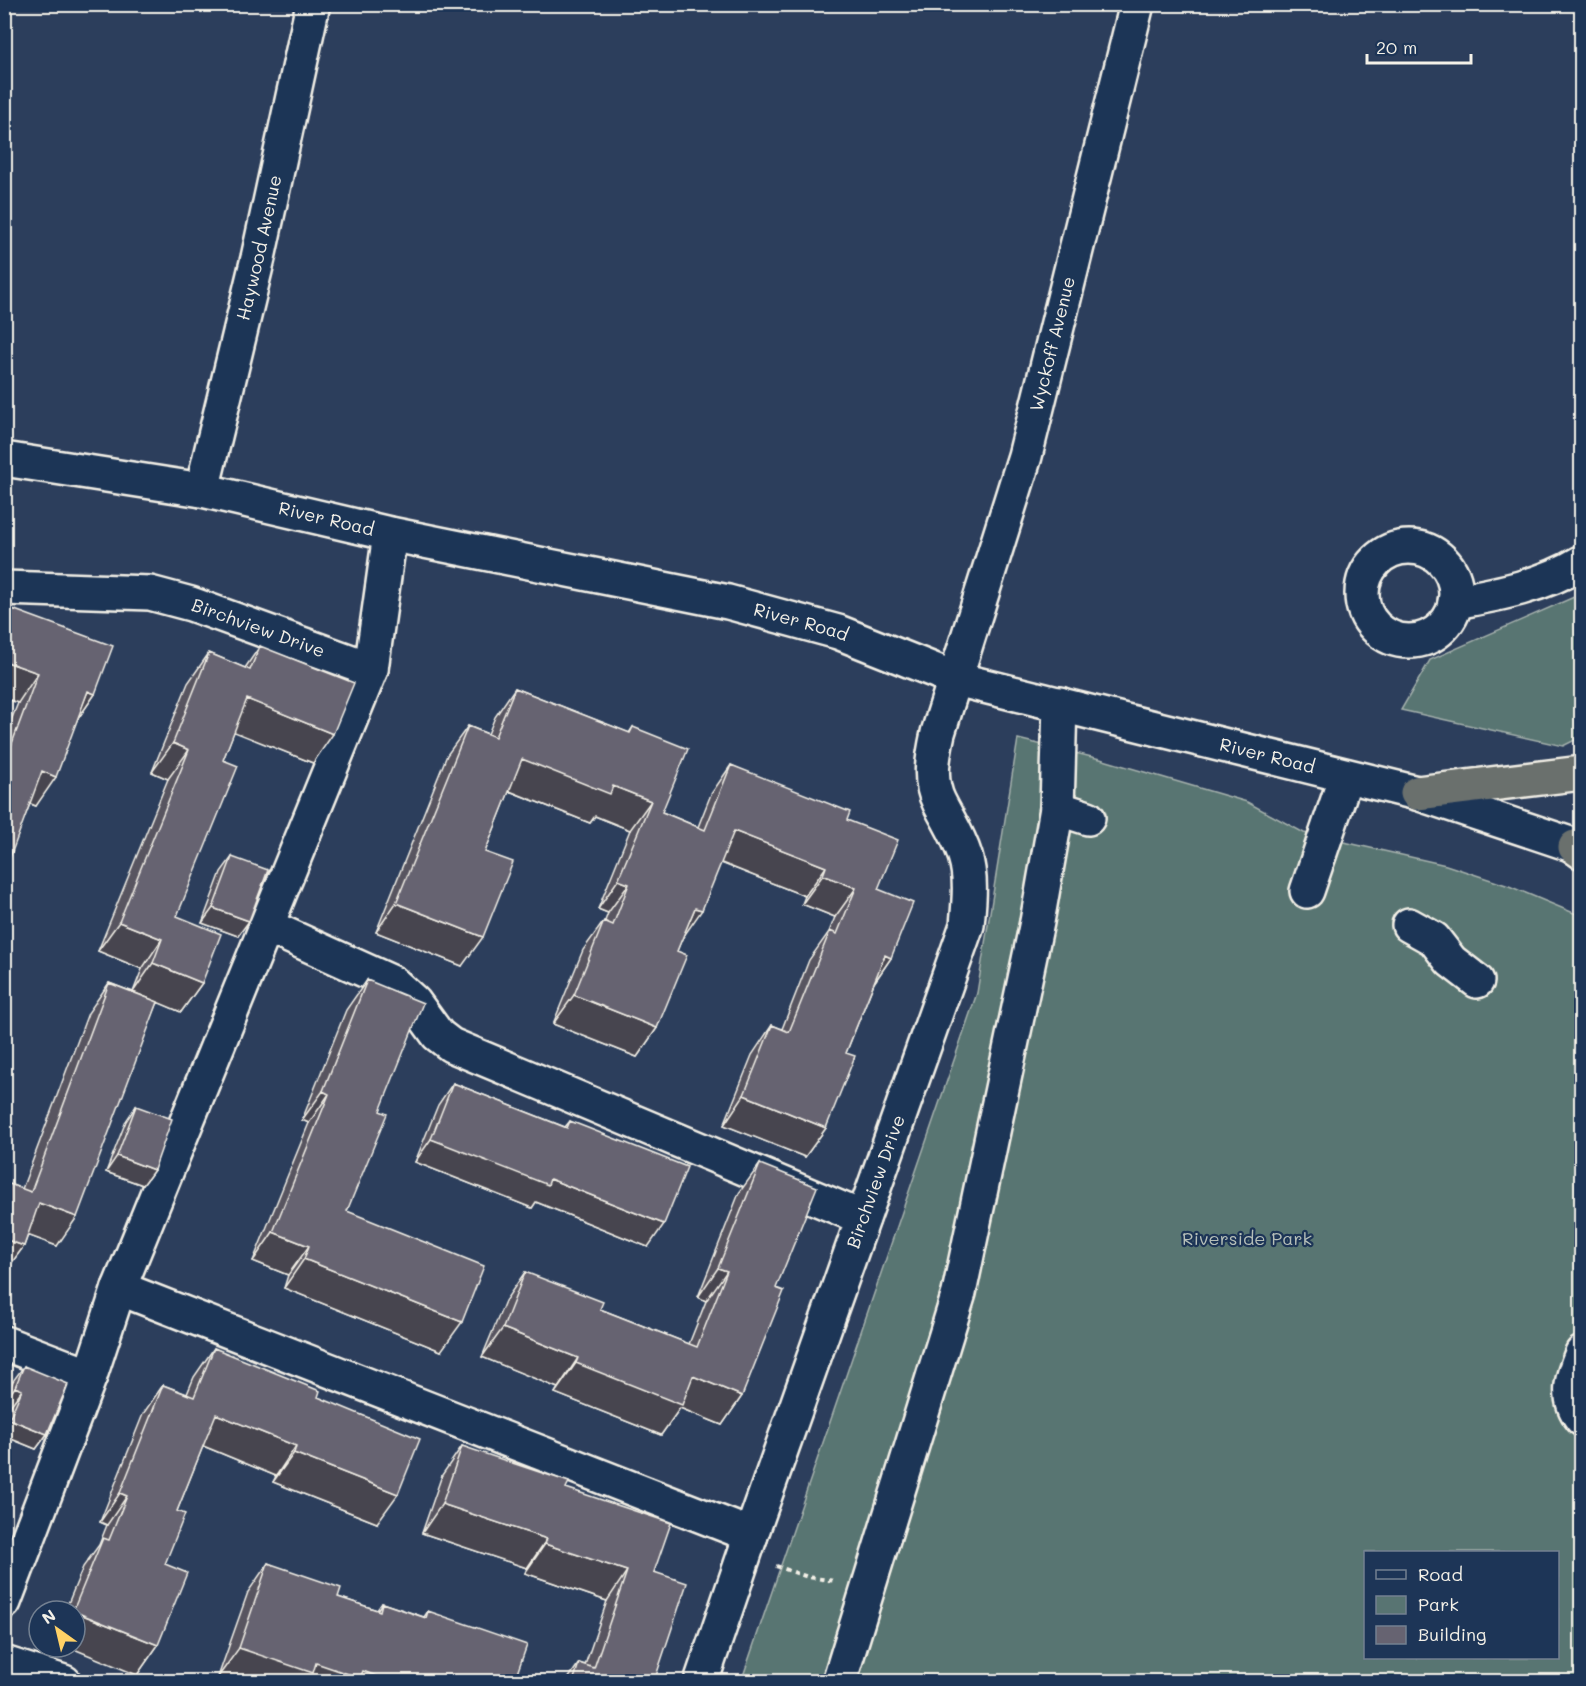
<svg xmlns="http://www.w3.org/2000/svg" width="1586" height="1686" viewBox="0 0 1586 1686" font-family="Mali,sans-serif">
  <rect width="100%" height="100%" fill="#2c3e5c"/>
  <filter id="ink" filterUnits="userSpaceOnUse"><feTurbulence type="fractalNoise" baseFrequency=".0167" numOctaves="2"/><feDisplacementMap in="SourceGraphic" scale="12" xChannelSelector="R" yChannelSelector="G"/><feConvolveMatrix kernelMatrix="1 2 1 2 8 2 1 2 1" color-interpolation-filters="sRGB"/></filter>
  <g filter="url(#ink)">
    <path fill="#587472" stroke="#a6b2ad" stroke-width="1.5" fill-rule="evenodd" d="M 1581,594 L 1581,737 L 1563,746 L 1401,710 L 1430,660 Z
      M 1018,739 L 1100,759 L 1247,802 L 1304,833 L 1446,865 L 1509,886 L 1581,916 L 1581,1681 L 741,1682 L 977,993 ZM 1366,1552 L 1558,1552 L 1558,1658 L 1366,1658 Z"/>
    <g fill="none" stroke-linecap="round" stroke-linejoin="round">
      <defs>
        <g id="minor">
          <path id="s1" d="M 4,459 L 202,490 L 390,534 L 728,602 L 838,632 L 956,679 L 1417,793 L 1582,848"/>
          <path id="s2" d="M 202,490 L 258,258 L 313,4"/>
          <circle cx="1409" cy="594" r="47"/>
          <path id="s3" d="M 4,588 L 150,593 L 191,604 L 371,669"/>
          <path d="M 1455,602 C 1499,594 1543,586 1582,562"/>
          <path d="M 1057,808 L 1088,818"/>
          <path d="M 1307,891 L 1346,776"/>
          <path d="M 1409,925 L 1434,939 L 1451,961 L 1477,981"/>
          <path d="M 267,926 L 393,983 L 414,1002 L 438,1035 L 451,1045 L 863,1218"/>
          <path d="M 119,1288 L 751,1535"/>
          <path d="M 4,1343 L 90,1376"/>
          <path d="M 1582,1353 C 1573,1375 1564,1397 1582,1419"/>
          <path d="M 4,1602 L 90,1376 L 119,1288 L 371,669 L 390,534"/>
          <path d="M 4,1663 L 64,1682"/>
          <path id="s4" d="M 701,1682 L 751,1535 L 967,925 C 969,903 972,878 965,856 C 959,836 948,820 939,802 C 928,780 933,756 938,733 L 1025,456 L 1137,4"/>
          <path d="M 839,1682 L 959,1293 L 1037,922 L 1057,808 L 1060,704"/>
        </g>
        <path id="highway" d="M 1417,793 L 1582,773
          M 1575,847 L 1582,852"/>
      </defs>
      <use href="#minor" stroke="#f4f1e8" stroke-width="38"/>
      <use href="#highway" stroke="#f4f1e8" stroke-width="38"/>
      <path stroke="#f4f1e8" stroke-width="4" stroke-dasharray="4.5 4.5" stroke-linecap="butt" d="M 776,1566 L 808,1577 L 835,1581"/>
      <use href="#minor" stroke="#1d3557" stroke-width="33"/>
      <use href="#highway" stroke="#6b706d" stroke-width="33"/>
    </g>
    <path fill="#585561" stroke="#f4f1e8" stroke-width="1.5" d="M 4,606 L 95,694 L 77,720 L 36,806 L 30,804 L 4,866 L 4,738 L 18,703 Z
      M 260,646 L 313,763 L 234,731 L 223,760 L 177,916 L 202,983 L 181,1012 L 158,1002 L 57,1246 L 28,1235 L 24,1246 L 4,1273 L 4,1182 L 22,1189 L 88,1013 L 109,983 L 133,992 L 142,969 L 98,951 L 168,779 L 152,772 L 188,683 L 209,653 L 245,668 Z
      M 515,688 L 629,733 L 633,727 L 662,812 L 698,827 L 711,794 L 731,765 L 847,820 L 878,889 L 891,958 L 874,983 L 846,1053 L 826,1128 L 805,1157 L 724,1125 L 752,1055 L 772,1025 L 782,1029 L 809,960 L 829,932 L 835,917 L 802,904 L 805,896 L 721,863 L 682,938 L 677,951 L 657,1028 L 637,1057 L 553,1024 L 583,950 L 604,921 L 605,921 L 608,913 L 598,909 L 630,830 L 595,816 L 590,823 L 509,791 L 485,852 L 462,966 L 376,932 L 447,755 L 468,726 L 488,734 L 495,717 Z
      M 232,857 L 238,936 L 202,923 L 221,872 Z
      M 367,980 L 380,1111 L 347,1211 L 441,1351 L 284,1288 L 288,1275 L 253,1261 L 309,1123 L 302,1120 L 346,1010 Z
      M 453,1083 L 565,1127 L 570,1121 L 648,1247 L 536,1202 L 532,1208 L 415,1162 L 438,1105 Z
      M 136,1106 L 154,1170 L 143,1185 L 106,1172 L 126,1121 Z
      M 760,1164 L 776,1288 L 742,1396 L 722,1425 L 680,1408 L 661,1435 L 555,1393 L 558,1388 L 482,1357 L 505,1301 L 525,1272 L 600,1309 L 689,1344 L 706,1301 L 698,1297 L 739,1193 Z
      M 214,1348 L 318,1397 L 377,1523 L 273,1482 L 276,1476 L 203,1446 L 177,1511 L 165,1564 L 158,1645 L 137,1675 L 75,1611 L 65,1611 L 83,1567 L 99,1545 L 107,1525 L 100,1522 L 143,1414 L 163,1385 L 187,1394 L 194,1377 Z
      M 24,1366 L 47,1434 L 36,1449 L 4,1436 L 4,1421 L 11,1405 L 5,1402 L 13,1381 Z
      M 462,1446 L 566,1488 L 654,1572 L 654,1682 L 566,1682 L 579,1663 L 585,1665 L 607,1601 L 525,1573 L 527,1568 L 422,1533 L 442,1475 Z
      M 268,1563 L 338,1597 L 377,1610 L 382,1603 L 424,1617 L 428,1611 L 514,1682 L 232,1682 L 218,1677 L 248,1592 Z"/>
    <path fill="#47454f" stroke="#f4f1e8" stroke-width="1.5" d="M 4,661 L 38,673 L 18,703 L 4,698 Z
      M 88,691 L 95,694 L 75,723 Z
      M 247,699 L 333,734 L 313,763 L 227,729 Z
      M 173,743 L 189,750 L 168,779 L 152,772 Z
      M 522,759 L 613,786 L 651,801 L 630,830 L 595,816 L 590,823 L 502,788 Z
      M 42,771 L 56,777 L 36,806 L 21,800 Z
      M 734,831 L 826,867 L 805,896 L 714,860 Z
      M 4,859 L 9,860 L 4,866 Z
      M 823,875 L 856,888 L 835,917 L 802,904 Z
      M 618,880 L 629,884 L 608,913 L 598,909 Z
      M 396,903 L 483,937 L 462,966 L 376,932 Z
      M 213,908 L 249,921 L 238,936 L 202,923 Z
      M 695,908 L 702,910 L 681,940 Z
      M 119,922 L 162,939 L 142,969 L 98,951 Z
      M 885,955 L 891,958 L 871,987 Z
      M 153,963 L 202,983 L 181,1012 L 133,992 Z
      M 574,995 L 657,1028 L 637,1057 L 553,1024 Z
      M 323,1091 L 329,1094 L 309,1123 L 302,1120 Z
      M 744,1095 L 826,1128 L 805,1157 L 724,1125 Z
      M 431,1139 L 550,1179 L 664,1224 L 648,1247 L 536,1202 L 532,1208 L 415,1162 Z
      M 117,1156 L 154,1170 L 143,1185 L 106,1172 Z
      M 39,1203 L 77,1217 L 57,1246 L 19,1232 Z
      M 273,1232 L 309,1246 L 288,1275 L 253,1261 Z
      M 4,1239 L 24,1246 L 4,1273 Z
      M 304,1259 L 462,1322 L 441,1351 L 284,1288 Z
      M 718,1268 L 727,1271 L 706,1301 L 698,1297 Z
      M 503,1328 L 578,1358 L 558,1388 L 482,1357 Z
      M 576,1363 L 693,1376 L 742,1396 L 722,1425 L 680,1408 L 661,1435 L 555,1393 Z
      M 15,1387 L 22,1390 L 11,1405 L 5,1402 Z
      M 216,1414 L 296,1446 L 276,1476 L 196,1443 Z
      M 9,1419 L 47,1434 L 36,1449 L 4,1436 L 4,1426 Z
      M 294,1453 L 398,1494 L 377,1523 L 273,1482 Z
      M 120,1493 L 127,1496 L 107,1525 L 100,1522 Z
      M 442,1504 L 547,1539 L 527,1568 L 422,1533 Z
      M 545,1544 L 627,1571 L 607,1601 L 525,1573 Z
      M 75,1612 L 158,1645 L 137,1675 L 69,1647 L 75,1647 Z
      M 239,1648 L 363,1671 L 392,1682 L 232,1682 L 218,1677 Z"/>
    <path fill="#666371" stroke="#f4f1e8" stroke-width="1.5" d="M 4,606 L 113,646 L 95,694 L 88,691 L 56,777 L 42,771 L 9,860 L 4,859 L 4,753 L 8,754 L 38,673 L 4,661 Z
      M 260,646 L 354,683 L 333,734 L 247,699 L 223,760 L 238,766 L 177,916 L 221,934 L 202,983 L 153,963 L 162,939 L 119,922 L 189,750 L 173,743 L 209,653 L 250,670 Z
      M 515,688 L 630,733 L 633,727 L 688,749 L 662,812 L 705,830 L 731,765 L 850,812 L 847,820 L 898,840 L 878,889 L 913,903 L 891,958 L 885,955 L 846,1053 L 855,1056 L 826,1128 L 744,1095 L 772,1025 L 789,1032 L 830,931 L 837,934 L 856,888 L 823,875 L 826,867 L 734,831 L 702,910 L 695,908 L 677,951 L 687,955 L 657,1028 L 574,995 L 604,921 L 613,925 L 629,884 L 618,880 L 651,801 L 613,786 L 610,794 L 522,759 L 485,852 L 513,862 L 483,937 L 396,903 L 468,726 L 495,737 Z
      M 232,857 L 268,870 L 249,921 L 213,908 Z
      M 367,980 L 423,1003 L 380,1111 L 387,1114 L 347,1211 L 484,1266 L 462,1322 L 304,1259 L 309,1246 L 273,1232 L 329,1094 L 323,1091 Z
      M 109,983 L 158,1002 L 77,1217 L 39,1203 L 24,1246 L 4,1239 L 4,1182 L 31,1192 Z
      M 453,1083 L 567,1128 L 570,1121 L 687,1167 L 664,1224 L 550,1179 L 548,1185 L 431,1139 Z
      M 136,1106 L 172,1119 L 154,1170 L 117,1156 Z
      M 760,1164 L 817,1187 L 776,1288 L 784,1291 L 742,1396 L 693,1376 L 682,1405 L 576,1363 L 578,1358 L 503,1328 L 525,1272 L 603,1302 L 600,1309 L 697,1347 L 727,1271 L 718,1268 Z
      M 214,1348 L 320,1391 L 318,1397 L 420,1439 L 398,1494 L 294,1453 L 296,1446 L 216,1414 L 177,1511 L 185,1514 L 165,1564 L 187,1573 L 158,1645 L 73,1611 L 103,1538 L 109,1540 L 127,1496 L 120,1493 L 163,1385 L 194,1397 Z
      M 24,1366 L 68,1384 L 47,1434 L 9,1419 L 22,1390 L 15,1387 Z
      M 462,1446 L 569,1482 L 566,1488 L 671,1523 L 654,1572 L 687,1583 L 654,1682 L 573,1682 L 579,1663 L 594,1668 L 627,1571 L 545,1544 L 547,1539 L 442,1504 Z
      M 268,1563 L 341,1588 L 338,1597 L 380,1611 L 382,1603 L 426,1618 L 428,1611 L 527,1645 L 514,1682 L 412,1682 L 410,1681 L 409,1682 L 392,1682 L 363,1671 L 360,1678 L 316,1663 L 313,1673 L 239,1648 Z"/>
  </g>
  <g text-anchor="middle" stroke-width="4.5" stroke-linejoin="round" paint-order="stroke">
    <g font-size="18" fill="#f4f1e8" stroke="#1d3557">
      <text dy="6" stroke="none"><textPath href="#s2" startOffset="249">Haywood Avenue</textPath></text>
      <text dy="6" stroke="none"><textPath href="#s4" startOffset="1408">Wyckoff Avenue</textPath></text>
      <text dy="6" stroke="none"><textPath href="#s1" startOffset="328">River Road</textPath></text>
      <text dy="6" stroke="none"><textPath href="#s1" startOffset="814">River Road</textPath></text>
      <text dy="6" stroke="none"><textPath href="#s3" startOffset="260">Birchview Drive</textPath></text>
      <text dy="6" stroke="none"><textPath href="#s1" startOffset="1300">River Road</textPath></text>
      <text dy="6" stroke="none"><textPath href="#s4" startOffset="530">Birchview Drive</textPath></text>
    </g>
    <g font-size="18" fill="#b6bfb9" stroke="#1d3557">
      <text x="1247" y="1245">Riverside Park</text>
    </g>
  </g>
  <rect width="1586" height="1686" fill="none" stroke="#1d3557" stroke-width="24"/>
  <rect x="12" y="12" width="1562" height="1662" fill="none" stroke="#f4f1e8" stroke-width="2" filter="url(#ink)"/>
  <rect x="1364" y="1551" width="195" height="108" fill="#1d3557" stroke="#738091" stroke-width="1.5"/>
  <rect x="1376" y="1570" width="30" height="9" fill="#1d3557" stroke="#738091" stroke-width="1.5"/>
  <text x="1418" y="1581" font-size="18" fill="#f4f1e8">Road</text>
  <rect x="1376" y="1596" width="30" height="18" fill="#587472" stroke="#738091" stroke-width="1.5"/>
  <text x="1418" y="1611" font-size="18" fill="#f4f1e8">Park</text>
  <rect x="1376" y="1626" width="30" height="18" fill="#666371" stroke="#738091" stroke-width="1.5"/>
  <text x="1418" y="1641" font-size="18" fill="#f4f1e8">Building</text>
  <g transform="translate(57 1629) rotate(326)"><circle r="28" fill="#1d3557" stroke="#738091" stroke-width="1.5"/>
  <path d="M0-4.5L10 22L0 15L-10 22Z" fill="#ffd166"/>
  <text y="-9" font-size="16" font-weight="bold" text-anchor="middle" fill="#f4f1e8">N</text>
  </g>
  <path d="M1367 54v9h104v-9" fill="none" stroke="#f4f1e8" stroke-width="3"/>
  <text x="1376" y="54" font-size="18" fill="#f4f1e8" stroke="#1d3557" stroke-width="4.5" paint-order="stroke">20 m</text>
</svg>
